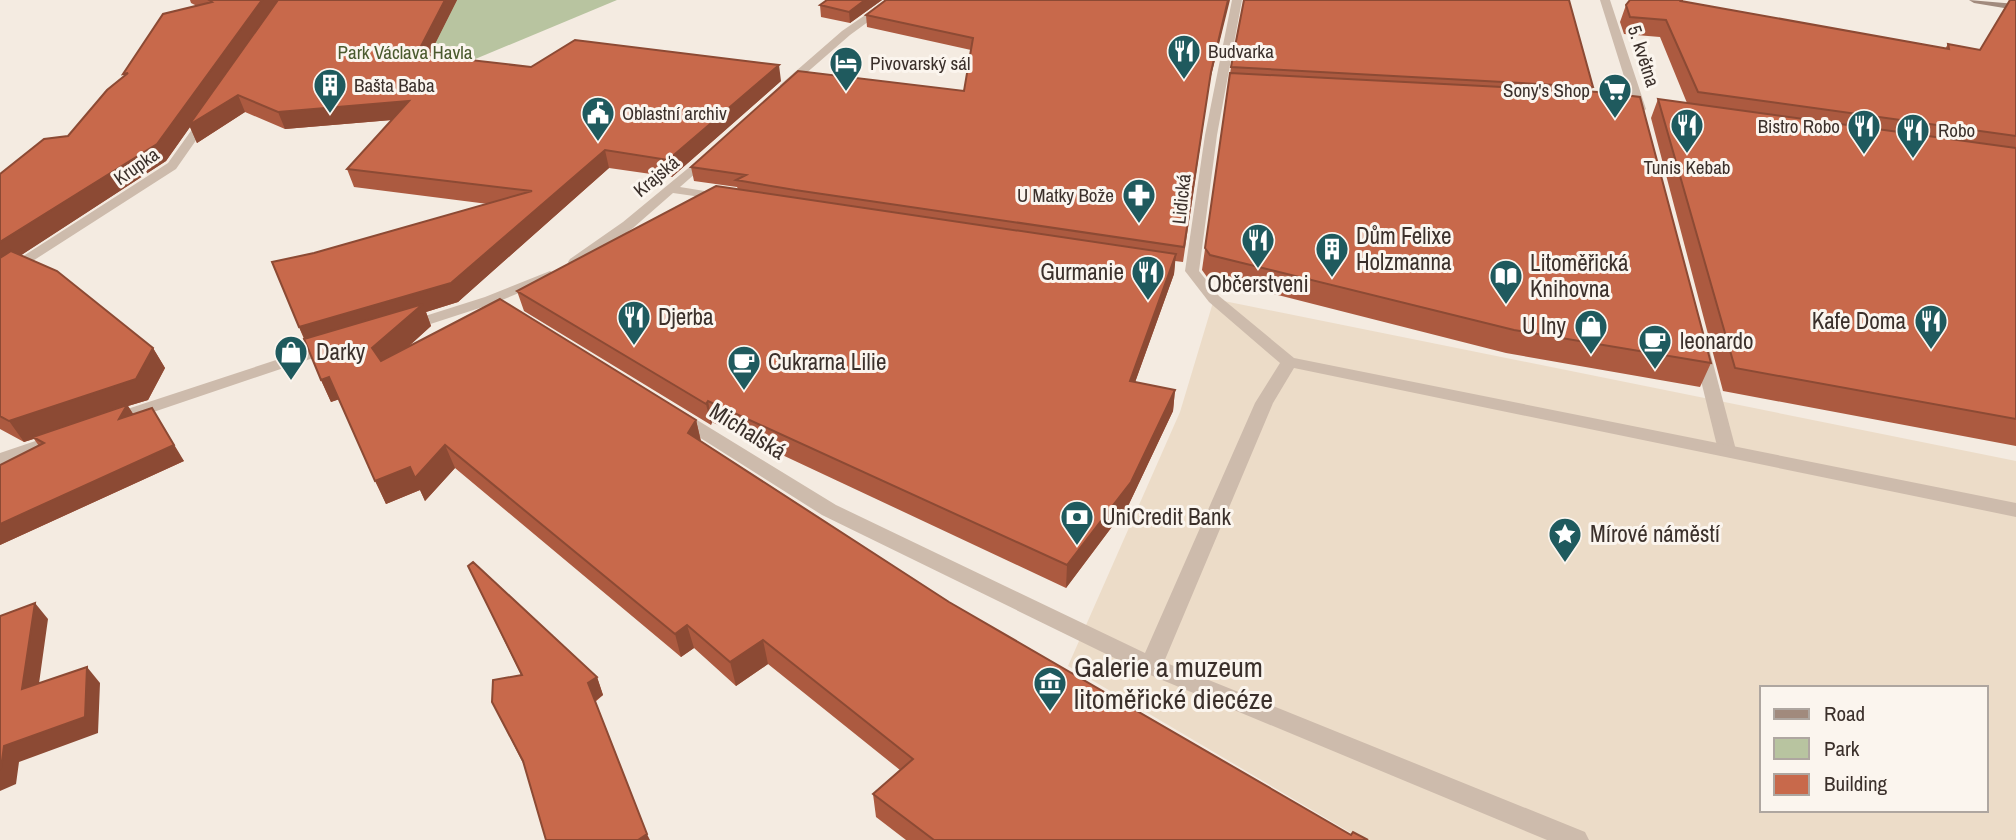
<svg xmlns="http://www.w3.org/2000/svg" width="2016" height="840" viewBox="0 0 2016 840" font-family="'Archivo Narrow',sans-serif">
  <rect width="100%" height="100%" fill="#f4ebe1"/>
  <path fill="#b8c4a0" d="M 443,0 L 617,0 L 413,85 Z"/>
  <path fill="#ecdcc8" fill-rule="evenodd" d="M 1214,299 L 2016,461 L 2016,840 L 1363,840 L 1068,666 L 1180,412 ZM 1762,688 L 1986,688 L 1986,810 L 1762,810 Z"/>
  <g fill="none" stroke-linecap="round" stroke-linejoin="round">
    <path fill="#cdbbac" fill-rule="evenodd" d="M 1701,343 L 1709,348 L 1736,450 L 1727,456 L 1718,450 L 1693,348 Z"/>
    <path fill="#cdbbac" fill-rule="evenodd" d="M 887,0 L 898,0 L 850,35 L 788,89 L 780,89 L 780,85 L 842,31 Z
      M 1232,0 L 1242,0 L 1217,135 L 1199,271 L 1219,296 L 1294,358 L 2016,503 L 2016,517 L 1294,368 L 1273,403 L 1164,662 L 1585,832 L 1589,840 L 1547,840 L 1143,672 L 822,515 L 672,420 L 669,416 L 672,412 L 684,412 L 836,505 L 1145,653 L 1255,403 L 1280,363 L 1209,302 L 1185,271 L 1205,135 Z
      M 1600,0 L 1610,0 L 1646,109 L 1644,111 L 1630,111 L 1624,108 L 1633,105 Z
      M 203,114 L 213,116 L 176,169 L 0,282 L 0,271 L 168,163 Z
      M 709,151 L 713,152 L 713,158 L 680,187 L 729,195 L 729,201 L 673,193 L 633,228 L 580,265 L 570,265 L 568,262 L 570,259 L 623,222 Z
      M 550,271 L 557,275 L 555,278 L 495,303 L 409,331 L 401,326 L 403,323 L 485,297 Z
      M 331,342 L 337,344 L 339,347 L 337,350 L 118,424 L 112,426 L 103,420 L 106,416 Z
      M 59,433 L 65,435 L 68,439 L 65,443 L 0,465 L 0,453 Z"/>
    <path fill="#a18a7d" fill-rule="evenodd" d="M 1969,0 L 2016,4 L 2016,10 L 1974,3 Z"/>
  </g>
  <path fill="#ac5a40" d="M 190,0 L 457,0 L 429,55 L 531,67 L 781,81 L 672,177 L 609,168 L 458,302 L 426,312 L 431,326 L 407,348 L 696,420 L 701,441 L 949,602 L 1351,835 L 1368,840 L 906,840 L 876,817 L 873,794 L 900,770 L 768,664 L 736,686 L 694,648 L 681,657 L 455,468 L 425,501 L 420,490 L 386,504 L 339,399 L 331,402 L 321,380 L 299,327 L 314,253 L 488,204 L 354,187 L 347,169 L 392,120 L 285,129 L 245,112 L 197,143 L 190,127 L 166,161 L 21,255 L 153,348 L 165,368 L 148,400 L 128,406 L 133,414 L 184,461 L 0,545 L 0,465 L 39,446 L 34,439 L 24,442 L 0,429 L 0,174 L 68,136 L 124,76 L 123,74 L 197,6 L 191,3 Z
    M 882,0 L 850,23 L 821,17 L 820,5 Z
    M 2016,0 L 2016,446 L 1723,391 L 1651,118 L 1658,99 L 1687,103 L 1660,37 L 1624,34 L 1620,22 L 1626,5 L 1686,2 L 1945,49 L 1948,44 L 1980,50 Z
    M 866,15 L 1209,84 L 1183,262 L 1175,261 L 1174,274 L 1135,382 L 1175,390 L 1173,411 L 1129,504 L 1066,588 L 712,422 L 711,425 L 524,311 L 517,291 L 738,189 L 737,187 L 694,181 L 691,167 L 964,91 L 971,50 L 867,27 Z
    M 1231,67 L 1593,87 L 1591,91 L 1711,363 L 1700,387 L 1506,353 L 1207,277 L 1202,270 Z
    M 468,566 L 597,677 L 603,695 L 524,765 L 492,702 L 521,675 Z"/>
  <path fill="#8c4a34" d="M 262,0 L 280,0 L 238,95 L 245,112 L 197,143 L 190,127 L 166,161 L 0,269 L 0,242 Z
    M 445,0 L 457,0 L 422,70 L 417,54 Z
    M 865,0 L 882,0 L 850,23 L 849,12 Z
    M 1228,0 L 1230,0 L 1209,84 L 1183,262 L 1211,72 Z
    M 779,65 L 781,81 L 672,177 L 668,160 Z
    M 409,101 L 415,118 L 285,129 L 278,112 Z
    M 605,150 L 609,168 L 458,302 L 426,312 L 431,326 L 382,370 L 308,346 L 299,327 Z
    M 1176,254 L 1174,274 L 1128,402 L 1130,381 Z
    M 153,348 L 165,368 L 148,400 L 128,406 L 137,420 L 119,419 L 126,407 L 24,442 L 9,421 Z
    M 329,377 L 340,399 L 331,402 L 321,380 Z
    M 1175,390 L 1173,411 L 1129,504 L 1066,588 L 1067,565 Z
    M 708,401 L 712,422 L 711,425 L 706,404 Z
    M 152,408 L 184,461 L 0,545 L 0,524 Z
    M 696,420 L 701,442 L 688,433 Z
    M 445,445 L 455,468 L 425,501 L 420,490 L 386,504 L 375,481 Z
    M 35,603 L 48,619 L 36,705 L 22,689 Z
    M 687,625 L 694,648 L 681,657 L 675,634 Z
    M 763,640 L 768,664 L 736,686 L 730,662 Z
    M 87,667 L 100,683 L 98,733 L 19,762 L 16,784 L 0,791 L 0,769 L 4,746 Z
    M 597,677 L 603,695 L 595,701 L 588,683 Z
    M 647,834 L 650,840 L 638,840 Z"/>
  <path fill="#c8694b" stroke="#8c4a34" stroke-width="2" d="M 209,0 L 262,0 L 157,144 L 0,242 L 0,174 L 44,139 L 68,136 L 107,90 L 128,73 L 123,74 L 163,14 L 212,2 Z
    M 278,0 L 445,0 L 417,54 L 531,67 L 575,40 L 779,65 L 668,160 L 605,150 L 451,283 L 299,327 L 272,262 L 314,253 L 532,191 L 347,169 L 409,101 L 278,112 L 238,95 L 189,125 Z
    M 827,0 L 865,0 L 849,12 L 820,5 Z
    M 886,0 L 1228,0 L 1211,72 L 1184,247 L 795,190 L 736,180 L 746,175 L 691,167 L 798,71 L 964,91 L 973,38 L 866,15 Z
    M 1244,0 L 1569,0 L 1593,87 L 1231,67 Z
    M 1630,0 L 1682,0 L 1681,1 L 1949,49 L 1948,44 L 1980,50 L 2010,0 L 2016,0 L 2016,136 L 1698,92 L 1666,20 L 1630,17 L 1626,5 Z
    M 1230,73 L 1599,92 L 1640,97 L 1711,363 L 1514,330 L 1210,255 L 1205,248 Z
    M 1658,99 L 2016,148 L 2016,419 L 1735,368 Z
    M 716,186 L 1176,254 L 1130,381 L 1175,390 L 1131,482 L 1067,565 L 708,401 L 706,404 L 517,291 Z
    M 11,251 L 57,271 L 153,348 L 136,379 L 9,421 L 0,416 L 0,258 Z
    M 500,299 L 696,420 L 688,433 L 949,602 L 1351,835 L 1353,832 L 1368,840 L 934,840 L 873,794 L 913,759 L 763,640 L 730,662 L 687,625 L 675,634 L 445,445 L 415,478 L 410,467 L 375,481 L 329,377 L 321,380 L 304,339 L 423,304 L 372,348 L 381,361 Z
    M 127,405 L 119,419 L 152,408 L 174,445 L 0,524 L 0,465 L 44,443 L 33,437 Z
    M 473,562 L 597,677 L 588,683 L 647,834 L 638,840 L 546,840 L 523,761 L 492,702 L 493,680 L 522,675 L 468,566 Z
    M 35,603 L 22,689 L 87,667 L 85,717 L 4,746 L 1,768 L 0,769 L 0,616 Z"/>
  <defs>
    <symbol id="restaurant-pin" viewBox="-11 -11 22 30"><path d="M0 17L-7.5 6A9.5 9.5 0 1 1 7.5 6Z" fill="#1f5a5e" stroke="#fbf5ee"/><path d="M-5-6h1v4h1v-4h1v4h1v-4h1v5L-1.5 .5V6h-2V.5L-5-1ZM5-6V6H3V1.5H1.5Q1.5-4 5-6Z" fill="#fff"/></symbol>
    <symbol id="hotel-pin" viewBox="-11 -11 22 30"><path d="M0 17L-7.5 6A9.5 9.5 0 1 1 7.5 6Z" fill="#1f5a5e" stroke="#fbf5ee"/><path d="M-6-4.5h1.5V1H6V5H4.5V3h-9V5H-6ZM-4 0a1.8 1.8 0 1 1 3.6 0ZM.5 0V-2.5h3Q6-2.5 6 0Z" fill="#fff"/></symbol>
    <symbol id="building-pin" viewBox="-11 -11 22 30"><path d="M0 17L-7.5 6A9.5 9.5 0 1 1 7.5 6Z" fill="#1f5a5e" stroke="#fbf5ee"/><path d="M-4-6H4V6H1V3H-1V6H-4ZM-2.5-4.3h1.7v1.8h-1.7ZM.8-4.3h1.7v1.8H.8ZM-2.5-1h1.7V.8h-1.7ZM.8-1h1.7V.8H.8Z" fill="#fff"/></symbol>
    <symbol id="supermarket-pin" viewBox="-11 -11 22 30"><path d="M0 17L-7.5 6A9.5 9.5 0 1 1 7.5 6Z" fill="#1f5a5e" stroke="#fbf5ee"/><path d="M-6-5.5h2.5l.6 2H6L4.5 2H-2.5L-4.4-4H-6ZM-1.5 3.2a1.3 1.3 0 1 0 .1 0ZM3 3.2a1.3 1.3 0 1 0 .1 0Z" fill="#fff"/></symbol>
    <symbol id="civic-pin" viewBox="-11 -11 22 30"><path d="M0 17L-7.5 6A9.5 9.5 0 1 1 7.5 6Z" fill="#1f5a5e" stroke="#fbf5ee"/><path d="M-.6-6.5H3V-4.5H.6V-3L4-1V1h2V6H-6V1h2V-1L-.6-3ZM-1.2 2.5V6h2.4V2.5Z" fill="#fff"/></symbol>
    <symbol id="pharmacy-pin" viewBox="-11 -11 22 30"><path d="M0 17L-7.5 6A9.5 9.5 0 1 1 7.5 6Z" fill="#1f5a5e" stroke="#fbf5ee"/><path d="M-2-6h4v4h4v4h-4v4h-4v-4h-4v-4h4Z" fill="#fff"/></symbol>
    <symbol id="library-pin" viewBox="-11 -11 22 30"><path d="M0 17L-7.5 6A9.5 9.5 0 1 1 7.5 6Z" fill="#1f5a5e" stroke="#fbf5ee"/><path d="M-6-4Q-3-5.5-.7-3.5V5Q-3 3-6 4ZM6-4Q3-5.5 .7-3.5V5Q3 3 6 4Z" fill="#fff"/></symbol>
    <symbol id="shop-pin" viewBox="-11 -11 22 30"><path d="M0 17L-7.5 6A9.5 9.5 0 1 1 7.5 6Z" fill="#1f5a5e" stroke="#fbf5ee"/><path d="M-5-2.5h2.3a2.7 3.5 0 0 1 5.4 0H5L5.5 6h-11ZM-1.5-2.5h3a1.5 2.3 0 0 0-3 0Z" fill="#fff"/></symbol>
    <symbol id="cafe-pin" viewBox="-11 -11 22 30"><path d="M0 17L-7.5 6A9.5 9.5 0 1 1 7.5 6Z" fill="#1f5a5e" stroke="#fbf5ee"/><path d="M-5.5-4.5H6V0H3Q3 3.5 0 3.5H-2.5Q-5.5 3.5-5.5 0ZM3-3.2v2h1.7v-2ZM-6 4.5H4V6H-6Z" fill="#fff"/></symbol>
    <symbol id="bank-pin" viewBox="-11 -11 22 30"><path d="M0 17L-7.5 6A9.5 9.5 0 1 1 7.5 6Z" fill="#1f5a5e" stroke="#fbf5ee"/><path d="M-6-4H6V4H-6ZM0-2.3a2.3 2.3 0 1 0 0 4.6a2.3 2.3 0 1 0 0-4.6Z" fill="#fff"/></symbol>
    <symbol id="sight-pin" viewBox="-11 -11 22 30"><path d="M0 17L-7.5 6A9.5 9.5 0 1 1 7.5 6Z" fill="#1f5a5e" stroke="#fbf5ee"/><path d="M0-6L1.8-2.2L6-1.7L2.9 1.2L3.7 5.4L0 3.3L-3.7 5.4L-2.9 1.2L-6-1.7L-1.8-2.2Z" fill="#fff"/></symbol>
    <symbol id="museum-pin" viewBox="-11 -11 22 30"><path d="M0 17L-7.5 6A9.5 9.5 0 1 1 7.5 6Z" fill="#1f5a5e" stroke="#fbf5ee"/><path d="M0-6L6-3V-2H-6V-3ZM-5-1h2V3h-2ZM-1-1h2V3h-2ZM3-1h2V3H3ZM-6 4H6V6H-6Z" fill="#fff"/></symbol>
  </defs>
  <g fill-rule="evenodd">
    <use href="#restaurant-pin" x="1165" y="32" width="38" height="52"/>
    <use href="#hotel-pin" x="827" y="44" width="38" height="52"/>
    <use href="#building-pin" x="311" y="66" width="38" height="52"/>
    <use href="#supermarket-pin" x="1596" y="71" width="38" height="52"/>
    <use href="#civic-pin" x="579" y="94" width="38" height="52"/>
    <use href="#restaurant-pin" x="1668" y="106" width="38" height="52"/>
    <use href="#restaurant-pin" x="1845" y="107" width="38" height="52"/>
    <use href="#restaurant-pin" x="1894" y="111" width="38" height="52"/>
    <use href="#pharmacy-pin" x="1120" y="176" width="38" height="52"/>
    <use href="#restaurant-pin" x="1239" y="221" width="38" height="52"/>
    <use href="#building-pin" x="1313" y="230" width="38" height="52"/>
    <use href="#restaurant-pin" x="1129" y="253" width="38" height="52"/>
    <use href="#library-pin" x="1487" y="257" width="38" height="52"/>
    <use href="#restaurant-pin" x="615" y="298" width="38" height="52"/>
    <use href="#restaurant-pin" x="1912" y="302" width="38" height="52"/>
    <use href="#shop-pin" x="1572" y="307" width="38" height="52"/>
    <use href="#cafe-pin" x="1636" y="322" width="38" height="52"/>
    <use href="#shop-pin" x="272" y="333" width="38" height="52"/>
    <use href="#cafe-pin" x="725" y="343" width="38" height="52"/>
    <use href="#bank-pin" x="1058" y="498" width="38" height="52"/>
    <use href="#sight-pin" x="1546" y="515" width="38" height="52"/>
    <use href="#museum-pin" x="1031" y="664" width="38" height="52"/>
  </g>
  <g text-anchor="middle" stroke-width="6" stroke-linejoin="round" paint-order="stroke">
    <g font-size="19" fill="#3b302b" stroke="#fbf5ee" text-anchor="start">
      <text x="1208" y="58">Budvarka</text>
      <text x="870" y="70">Pivovarský sál</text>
      <text x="354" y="92">Bašta Baba</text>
      <text x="1590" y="97" text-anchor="end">Sony's Shop</text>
      <text x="622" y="120">Oblastní archiv</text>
      <text x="1840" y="133" text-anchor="end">Bistro Robo</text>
      <text x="1938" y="137">Robo</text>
      <text x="1687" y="174" text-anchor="middle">Tunis Kebab</text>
      <text x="1114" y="202" text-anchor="end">U Matky Bože</text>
    </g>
    <g font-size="19" fill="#4a5a2e" stroke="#fbf5ee">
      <text x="405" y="59">Park Václava Havla</text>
    </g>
    <g font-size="19" fill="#3b302b" stroke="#fbf5ee">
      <text transform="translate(1644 56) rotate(72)" y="7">5. května</text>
      <text transform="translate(136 166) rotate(-35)" y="7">Krupka</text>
      <text transform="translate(656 176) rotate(-40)" y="7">Krajská</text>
      <text transform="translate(1181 199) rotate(-84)" y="7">Lidická</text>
    </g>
    <g font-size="23" fill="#3b302b" stroke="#fbf5ee" text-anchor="start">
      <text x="1356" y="244">Dům Felixe<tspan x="1356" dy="26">Holzmanna</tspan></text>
      <text x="1530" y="271">Litoměřická<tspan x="1530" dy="26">Knihovna</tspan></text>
      <text x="1124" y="280" text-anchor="end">Gurmanie</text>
      <text x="1258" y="292" text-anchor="middle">Občerstveni</text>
      <text x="658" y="325">Djerba</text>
      <text x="1906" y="329" text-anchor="end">Kafe Doma</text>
      <text x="1566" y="334" text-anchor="end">U Iny</text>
      <text x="1680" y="349">leonardo</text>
      <text x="316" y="360">Darky</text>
      <text x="768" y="370">Cukrarna Lilie</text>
      <text x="1102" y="525">UniCredit Bank</text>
      <text x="1590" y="542">Mírové náměstí</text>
    </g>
    <g font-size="23" fill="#3b302b" stroke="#fbf5ee">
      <text transform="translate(748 431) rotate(32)" y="8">Michalská</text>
    </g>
    <g font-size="28" fill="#3b302b" stroke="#fbf5ee" text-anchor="start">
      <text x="1074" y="677">Galerie a muzeum<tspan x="1074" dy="32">litoměřické diecéze</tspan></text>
    </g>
  </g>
  <rect x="1760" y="686" width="228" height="126" fill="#fbf5ee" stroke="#aea6a0" stroke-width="2"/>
  <rect x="1774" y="709" width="35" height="10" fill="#a18a7d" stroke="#aea6a0" stroke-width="2"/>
  <text x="1824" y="721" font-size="21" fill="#3b302b">Road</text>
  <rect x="1774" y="738" width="35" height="21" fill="#b8c4a0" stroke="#aea6a0" stroke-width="2"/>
  <text x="1824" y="756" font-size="21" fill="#3b302b">Park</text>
  <rect x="1774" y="774" width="35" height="21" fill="#c8694b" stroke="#aea6a0" stroke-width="2"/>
  <text x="1824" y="791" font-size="21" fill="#3b302b">Building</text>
</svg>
